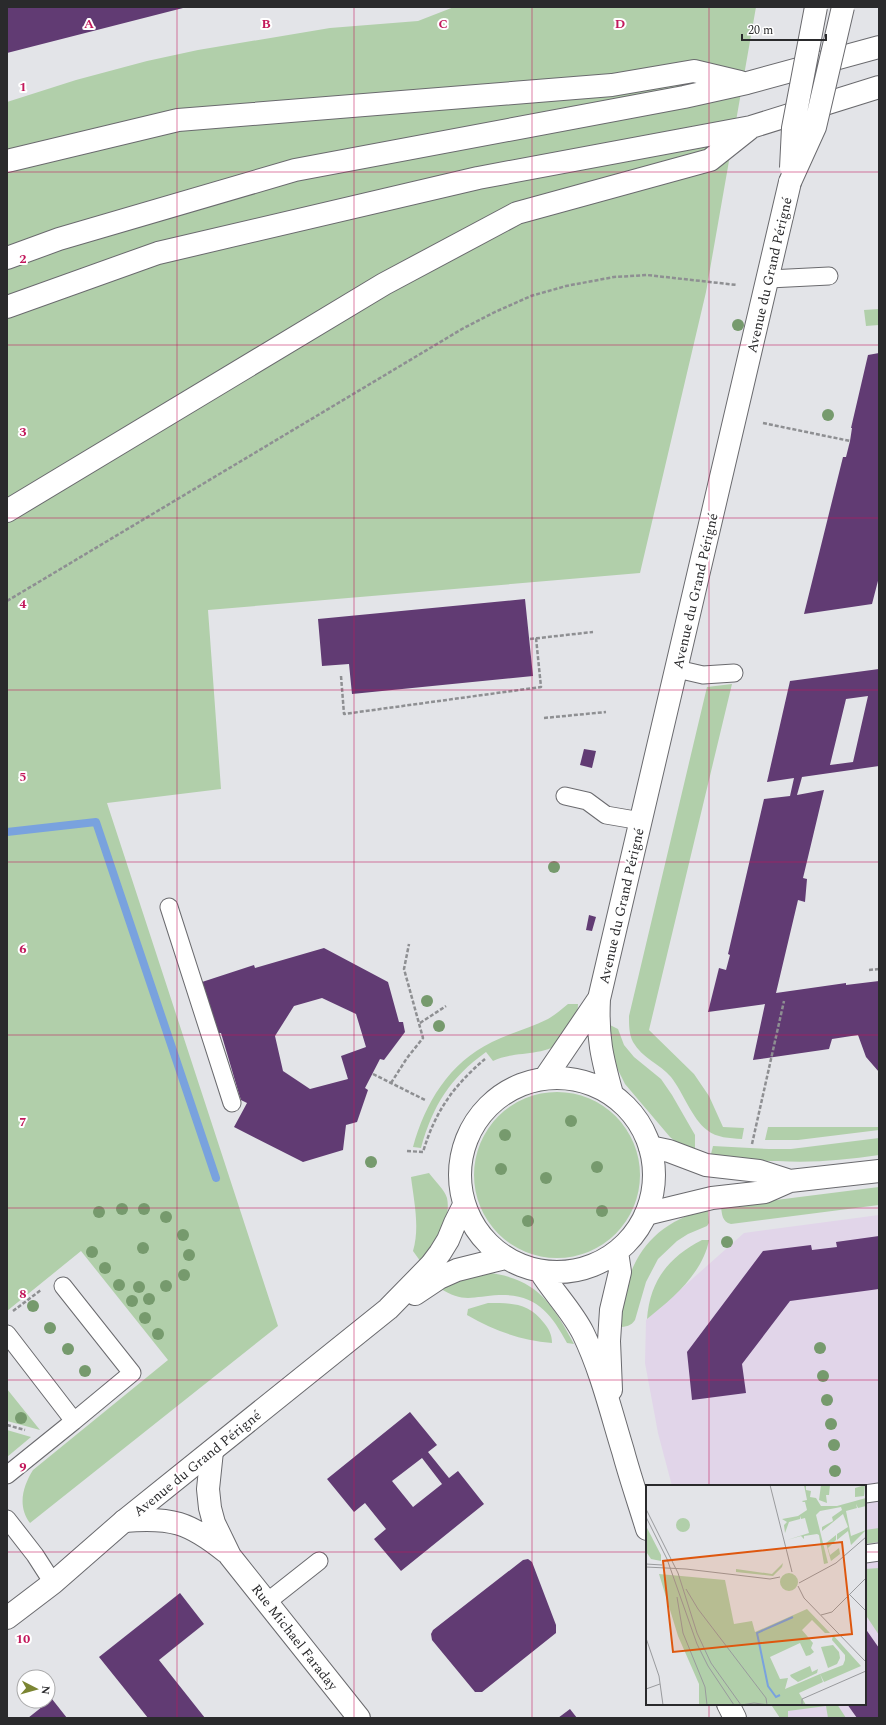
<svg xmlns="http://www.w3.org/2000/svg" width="886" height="1725" viewBox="0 0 886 1725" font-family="Spectral,serif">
  <rect width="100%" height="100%" fill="#e3e4e8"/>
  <path fill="#e1d5e9" d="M 879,1215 L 879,1718 L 780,1718 L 771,1704 L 865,1704 L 865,1486 L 672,1486 L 658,1433 L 645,1363 L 646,1320 L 744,1233 Z"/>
  <path fill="#b1cfaa" d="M 454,7 L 756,7 L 706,292 L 640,573 L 208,610 L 221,789 L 107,803 L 278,1326 L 30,1523 C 17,1506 23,1486 33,1470 L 168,1360 L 81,1251 L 7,1311 L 7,102 L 76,80 L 147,61 L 198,50 L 330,28 L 418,21 Z
    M 879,309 L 879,325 L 866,326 L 864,310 Z
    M 732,684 L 649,1030 L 694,1074 L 709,1096 L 723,1127 L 744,1128 L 742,1139 C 729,1138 717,1138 707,1130 C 692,1119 683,1092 671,1077 C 660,1064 642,1058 633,1042 C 629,1034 629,1025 629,1016 L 707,687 Z
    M 568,1004 L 578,1004 C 578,1013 575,1018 571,1027 C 569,1031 567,1037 563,1040 C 545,1058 514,1050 493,1061 L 486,1052 C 450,1078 433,1105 421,1148 L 413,1147 C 425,1103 449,1063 492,1042 C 510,1033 530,1028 548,1019 C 555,1015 562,1009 568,1004 Z
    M 608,1024 L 618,1029 L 624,1045 L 634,1057 L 661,1079 L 672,1095 L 695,1135 L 695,1152 L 680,1145 L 670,1137 L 625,1084 L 612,1058 Z
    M474 1175a83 83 0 1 1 166 0a83 83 0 1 1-166 0Z
    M 768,1127 L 879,1127 L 879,1130 L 798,1140 L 765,1140 Z
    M 879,1138 L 879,1155 C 845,1160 812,1163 778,1161 C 755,1161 733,1157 711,1154 L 713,1146 L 769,1149 L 791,1149 Z
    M 429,1173 C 434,1180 445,1190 447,1198 C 452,1221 433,1246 423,1265 L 413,1251 C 420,1227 414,1202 411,1177 Z
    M 879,1187 L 879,1205 L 731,1224 C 722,1222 722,1214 721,1207 Z
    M 708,1209 L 709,1223 L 707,1226 L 688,1234 L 677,1241 L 658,1259 L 646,1282 L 635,1320 C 631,1326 626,1327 619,1327 C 625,1266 645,1225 708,1209 Z
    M 702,1240 L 709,1240 C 703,1273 672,1299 647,1319 C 650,1280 669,1257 702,1240 Z
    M 484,1272 C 536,1278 551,1301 574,1344 L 567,1343 C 551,1313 536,1294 499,1295 C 474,1296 463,1304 440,1288 Z
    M 488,1303 C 512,1303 529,1303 544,1323 C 549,1329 552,1335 552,1343 C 520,1340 495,1331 467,1315 L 468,1309 Z
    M 7,1389 L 40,1430 L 7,1421 Z
    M 7,1430 L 31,1437 L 7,1457 Z
    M 879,1528 L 879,1542 L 865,1544 L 865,1530 Z
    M 879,1568 L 878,1585 L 879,1635 L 865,1614 L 865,1569 Z
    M 787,1704 L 837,1704 L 846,1718 L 828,1718 L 826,1706 L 788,1711 L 788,1718 L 780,1718 L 772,1706 Z"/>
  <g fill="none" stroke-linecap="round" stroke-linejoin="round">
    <path stroke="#79a2de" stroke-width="8" d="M 7,832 L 96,822 L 216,1178"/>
  </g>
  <path fill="#613b73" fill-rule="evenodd" d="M 7,7 L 182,7 L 183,8 L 7,53 Z
    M 879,353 L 879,577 L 872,604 L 804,614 L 843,457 L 846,457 L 850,441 L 852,428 L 851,428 L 868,355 Z
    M 525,599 L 533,676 L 352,694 L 349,664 L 322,666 L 318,619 Z
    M 879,669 L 879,766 L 802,777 L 797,795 L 824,790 L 803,878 L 807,879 L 805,902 L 798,900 L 776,993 L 846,983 L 846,985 L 879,981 L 879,1072 L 866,1057 L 858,1035 L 832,1039 L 829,1049 L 753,1060 L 765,1004 L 708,1012 L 719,968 L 726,970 L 730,955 L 728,954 L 764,799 L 790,796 L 794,778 L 767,782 L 790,681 ZM 868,696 L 853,762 L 830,765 L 846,699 Z
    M 584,749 L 596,751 L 592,768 L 580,765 Z
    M 589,915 L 596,917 L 592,931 L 586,930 Z
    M 324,948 L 388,982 L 399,1022 L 403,1022 L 405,1032 L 384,1060 L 380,1059 L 365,1088 L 368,1090 L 357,1122 L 346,1125 L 343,1150 L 303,1162 L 234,1127 L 247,1103 L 241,1100 L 239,1094 L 221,1033 L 217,1033 L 202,982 L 254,965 L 255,968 ZM 322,998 L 356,1014 L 366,1047 L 341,1056 L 348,1079 L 310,1089 L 283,1071 L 275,1036 L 294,1006 Z
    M 879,1236 L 879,1289 L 790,1301 L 742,1364 L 746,1393 L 692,1400 L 687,1352 L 763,1251 L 811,1245 L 812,1250 L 837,1247 L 836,1242 Z
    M 410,1412 L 437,1445 L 428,1452 L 449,1478 L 458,1471 L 484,1504 L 401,1571 L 374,1539 L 386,1529 L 365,1503 L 354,1512 L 327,1479 ZM 422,1458 L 442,1484 L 413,1507 L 392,1481 Z
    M 528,1559 L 532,1562 L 556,1625 L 556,1633 L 482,1692 L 475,1692 L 432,1640 L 431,1634 L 433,1630 L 523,1560 Z
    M 180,1593 L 204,1624 L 159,1660 L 205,1718 L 148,1718 L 99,1657 Z
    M 865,1628 L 879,1648 L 879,1718 L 857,1718 L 847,1704 L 865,1704 Z
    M 52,1699 L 67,1718 L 28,1718 Z
    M 570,1709 L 577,1718 L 558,1718 Z"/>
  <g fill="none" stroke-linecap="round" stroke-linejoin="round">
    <defs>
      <path id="service" d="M 769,279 L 829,276
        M 677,669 L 703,675 L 734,673
        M 565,796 L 587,801 L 606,815 L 641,821
        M 169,907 L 232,1103
        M 7,1334 L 74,1421 L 132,1373 L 63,1286
        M 7,1475 L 74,1421
        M 865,1494 L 879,1492
        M 7,1519 L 35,1555 L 53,1583
        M 865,1554 L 879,1552
        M 267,1602 L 319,1561"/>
      <path id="minor" d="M 650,1147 L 669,1151 L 706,1165 L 759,1171 L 790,1181
        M 646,1214 L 712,1198 L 765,1192 L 790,1181 L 879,1171
        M 212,1451 L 208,1489 L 210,1508 L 214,1523 L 230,1556 L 359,1718
        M 124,1521 C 171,1517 189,1522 226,1552"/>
      <path id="tertiary" d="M460 1175a97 97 0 1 1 194 0a97 97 0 1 1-194 0Z
        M 545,1078 L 598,1000
        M 612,1094 C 602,1058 597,1037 599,999 L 790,182
        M 540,1271 C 553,1292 572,1311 583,1333 C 601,1370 611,1412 623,1451 C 630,1477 639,1503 647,1529
        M 415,1294 L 439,1278 L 457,1270 L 505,1258
        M 611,1390 L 609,1341 L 611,1310 L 620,1272 L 617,1252
        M 7,1618 L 53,1583 L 124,1521 L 388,1309 L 431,1265 L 440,1253 L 448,1240 L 455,1223 L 464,1205
        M 728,1704 L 735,1718"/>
      <path id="trunk" d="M 7,161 L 178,120 L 612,85 L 694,71 L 740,82
        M 7,258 L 59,239 L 295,170 L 684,97 L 747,83 L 879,47
        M 7,307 L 158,253 L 478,178 L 751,127 L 879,87
        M 7,511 L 384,284 L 517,213 L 710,160 L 749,129"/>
    </defs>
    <use href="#service" stroke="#6a6a6e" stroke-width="19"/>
    <use href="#minor" stroke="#6a6a6e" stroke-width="24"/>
    <use href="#tertiary" stroke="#6a6a6e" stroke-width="24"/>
    <use href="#trunk" stroke="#6a6a6e" stroke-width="24"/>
    <path stroke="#8e8f92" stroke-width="2.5" stroke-dasharray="4 2" stroke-linecap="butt" d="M 763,423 L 850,441
      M 7,601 L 462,329 L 495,312 L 531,296 L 566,286 L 614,277 L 647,275 L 737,285
      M 530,639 L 593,632
      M 341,676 L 344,714 L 541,687 L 536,638
      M 544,718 L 606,712
      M 869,970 L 879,969
      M 420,1023 L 446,1006
      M 373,1074 L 425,1100
      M 391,1083 L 407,1058 L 423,1038 L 404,969 L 409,944
      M 752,1144 L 784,1001
      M 407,1151 L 423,1152 C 435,1112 453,1086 485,1059
      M 13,1311 L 41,1290
      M 7,1425 L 25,1430"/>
    <use href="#service" stroke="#fff" stroke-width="17"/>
    <use href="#minor" stroke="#fff" stroke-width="22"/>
    <use href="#tertiary" stroke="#fff" stroke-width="22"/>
    <use href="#trunk" stroke="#fff" stroke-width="22"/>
    <defs>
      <path id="tertiary-bridge" d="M 791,168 L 793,128 L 816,7
        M 790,182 L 815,127 L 843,7"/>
    </defs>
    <use href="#tertiary-bridge" stroke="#6a6a6e" stroke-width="24" stroke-linecap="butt"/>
    <use href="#tertiary-bridge" stroke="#fff" stroke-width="22"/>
  </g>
  <g fill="#769a6d">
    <circle cx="738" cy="325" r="6"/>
    <circle cx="828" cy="415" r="6"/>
    <circle cx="554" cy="867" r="6"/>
    <circle cx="427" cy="1001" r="6"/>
    <circle cx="439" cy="1026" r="6"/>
    <circle cx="571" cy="1121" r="6"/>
    <circle cx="505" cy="1135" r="6"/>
    <circle cx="371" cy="1162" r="6"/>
    <circle cx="597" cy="1167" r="6"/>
    <circle cx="501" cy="1169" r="6"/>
    <circle cx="546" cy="1178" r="6"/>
    <circle cx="122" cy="1209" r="6"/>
    <circle cx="144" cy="1209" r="6"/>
    <circle cx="602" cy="1211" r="6"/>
    <circle cx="99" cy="1212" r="6"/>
    <circle cx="166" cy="1217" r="6"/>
    <circle cx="528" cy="1221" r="6"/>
    <circle cx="183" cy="1235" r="6"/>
    <circle cx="727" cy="1242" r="6"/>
    <circle cx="143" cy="1248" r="6"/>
    <circle cx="92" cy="1252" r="6"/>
    <circle cx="189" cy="1255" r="6"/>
    <circle cx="105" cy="1268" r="6"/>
    <circle cx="184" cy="1275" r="6"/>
    <circle cx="119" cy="1285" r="6"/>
    <circle cx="166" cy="1286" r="6"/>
    <circle cx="139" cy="1287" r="6"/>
    <circle cx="149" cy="1299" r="6"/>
    <circle cx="132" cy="1301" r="6"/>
    <circle cx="33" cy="1306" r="6"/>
    <circle cx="145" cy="1318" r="6"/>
    <circle cx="50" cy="1328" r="6"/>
    <circle cx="158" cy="1334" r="6"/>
    <circle cx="820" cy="1348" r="6"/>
    <circle cx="68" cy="1349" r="6"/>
    <circle cx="85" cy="1371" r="6"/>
    <circle cx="823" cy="1376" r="6"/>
    <circle cx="827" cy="1400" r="6"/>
    <circle cx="21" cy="1418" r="6"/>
    <circle cx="831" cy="1424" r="6"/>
    <circle cx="834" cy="1445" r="6"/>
    <circle cx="835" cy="1471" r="6"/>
  </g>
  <path fill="none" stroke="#c2185b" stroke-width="1" stroke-opacity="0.55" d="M 177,7 L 177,1718M 354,7 L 354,1718M 532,7 L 532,1718M 709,7 L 709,1486M 7,172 L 879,172M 7,345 L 879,345M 7,518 L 879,518M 7,690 L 879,690M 7,862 L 879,862M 7,1035 L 879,1035M 7,1208 L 879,1208M 7,1380 L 879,1380M 7,1552 L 647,1552M 865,1552 L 879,1552M 709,1704 L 709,1718"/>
  <g text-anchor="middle" stroke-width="4" stroke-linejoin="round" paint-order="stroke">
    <g font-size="14" fill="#2a2a2c" stroke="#fff">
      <text transform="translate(769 275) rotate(-77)" y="5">Avenue du Grand Périgné</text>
      <text transform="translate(695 591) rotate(-77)" y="5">Avenue du Grand Périgné</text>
      <text transform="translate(621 906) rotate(-77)" y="5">Avenue du Grand Périgné</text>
      <text transform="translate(197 1463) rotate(-39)" y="5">Avenue du Grand Périgné</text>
      <text transform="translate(295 1637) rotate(52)" y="5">Rue Michael Faraday</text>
    </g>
  </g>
  <g transform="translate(646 1485)">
    <rect width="220" height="220" fill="#e3e4e8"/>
    <path d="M 158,0 L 160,0 L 160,5 L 165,6 L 164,12 L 170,13 L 175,21 L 191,21 L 220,13 L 220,21 L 212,23 L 210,19 L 211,23 L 200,26 L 205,51 L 220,45 L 205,60 L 202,46 L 191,55 L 191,49 L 202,42 L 197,29 L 176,46 L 176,42 L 187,36 L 186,32 L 196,25 L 195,22 L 174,26 L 170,30 L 182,78 L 178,79 L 173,50 L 171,49 L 158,51 L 158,54 L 155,51 L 141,55 L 163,48 L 159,33 L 155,34 L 155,31 L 154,34 L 143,37 L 139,48 L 138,40 L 141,37 L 136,34 L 152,31 L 161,25 L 159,17 L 157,17 L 156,16 L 161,15 ZM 175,0 L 184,0 L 183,10 L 180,10 L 181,18 L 173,15 ZM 219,0 L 218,11 L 209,12 L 209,3 ZM30 40a7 7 0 1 1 14 0a7 7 0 1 1-14 0ZM 0,41 L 15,70 L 15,76 L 5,74 L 1,68 ZM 190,50 L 190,55 L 182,63 L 184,70 L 193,63 L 194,69 L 185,76 L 180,58 ZM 137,78 L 136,82 L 127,91 L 90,87 L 90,84 L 126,89 ZM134 97a9 9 0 1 1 18 0a9 9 0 1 1-18 0ZM 13,89 L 79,95 L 88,139 L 106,136 L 109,147 L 161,124 L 184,148 L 179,148 L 166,135 L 156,145 L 167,158 L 165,163 L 168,167 L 164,170 L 160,171 L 154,158 L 124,172 L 134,194 L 142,193 L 139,204 L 174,189 L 177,197 L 153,208 L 160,220 L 53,220 L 53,199 L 32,151 ZM 187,150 L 215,181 L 178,197 L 174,189 L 197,180 L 199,175 L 199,170 L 186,155 ZM 187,160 L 193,167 L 194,173 L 191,179 L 182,183 L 175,162 ZM 164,181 L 166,187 L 172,184 L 171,188 L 152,197 L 145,192 L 144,190 Z" fill="#b1cfaa"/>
    <path fill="none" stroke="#79a2de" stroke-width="2" d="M 134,210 L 130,212 L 122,201 L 111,148 L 147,132"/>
    <path fill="none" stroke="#999a9d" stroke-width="1" d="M 124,0 L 146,87M 0,24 L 32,88 L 51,148 L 65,178 L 95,220 L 108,218 L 124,220M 0,32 L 21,74 L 51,159 L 62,181 L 88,220M 0,79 L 16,80M 0,82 L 40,84 L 124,94 L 134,92M 153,98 L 190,78 L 220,52M 152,101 L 158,113 L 219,176M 40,104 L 52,124 L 120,213 L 121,220M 203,109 L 220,126M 31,112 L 37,148 L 59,202 L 61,220M 175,130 L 186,127 L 220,93M 0,153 L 13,191 L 17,220M 0,204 L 14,199M 156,220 L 156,214 L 220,186"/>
    <path fill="#de570e" fill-opacity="0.15" stroke="#de570e" stroke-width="2" d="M 196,57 L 206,149 L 27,167 L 17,76 Z"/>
    <rect width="220" height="220" fill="none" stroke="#2a2a2c" stroke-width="2"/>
  </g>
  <g font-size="13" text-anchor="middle" font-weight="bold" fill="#c2185b" stroke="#fff" stroke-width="4" stroke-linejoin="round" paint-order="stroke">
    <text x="89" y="28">A</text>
    <text x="266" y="28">B</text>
    <text x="443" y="28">C</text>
    <text x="620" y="28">D</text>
    <text x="23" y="91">1</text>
    <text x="23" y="263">2</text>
    <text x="23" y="436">3</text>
    <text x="23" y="608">4</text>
    <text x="23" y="781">5</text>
    <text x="23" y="953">6</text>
    <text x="23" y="1126">7</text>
    <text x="23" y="1298">8</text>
    <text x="23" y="1471">9</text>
    <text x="23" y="1643">10</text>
  </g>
  <rect width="886" height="1725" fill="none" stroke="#2a2a2c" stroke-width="16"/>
  <g transform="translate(36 1689) rotate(96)"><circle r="19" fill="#ffffff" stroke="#aaaaab"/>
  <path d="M0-3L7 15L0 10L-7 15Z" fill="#7b8532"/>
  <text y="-6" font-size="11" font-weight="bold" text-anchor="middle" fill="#2a2a2c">N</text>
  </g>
  <path d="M742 34v6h84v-6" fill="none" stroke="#2a2a2c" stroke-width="2"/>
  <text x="748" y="34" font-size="12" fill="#2a2a2c" stroke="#ffffff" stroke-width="3" paint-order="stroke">20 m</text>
</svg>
